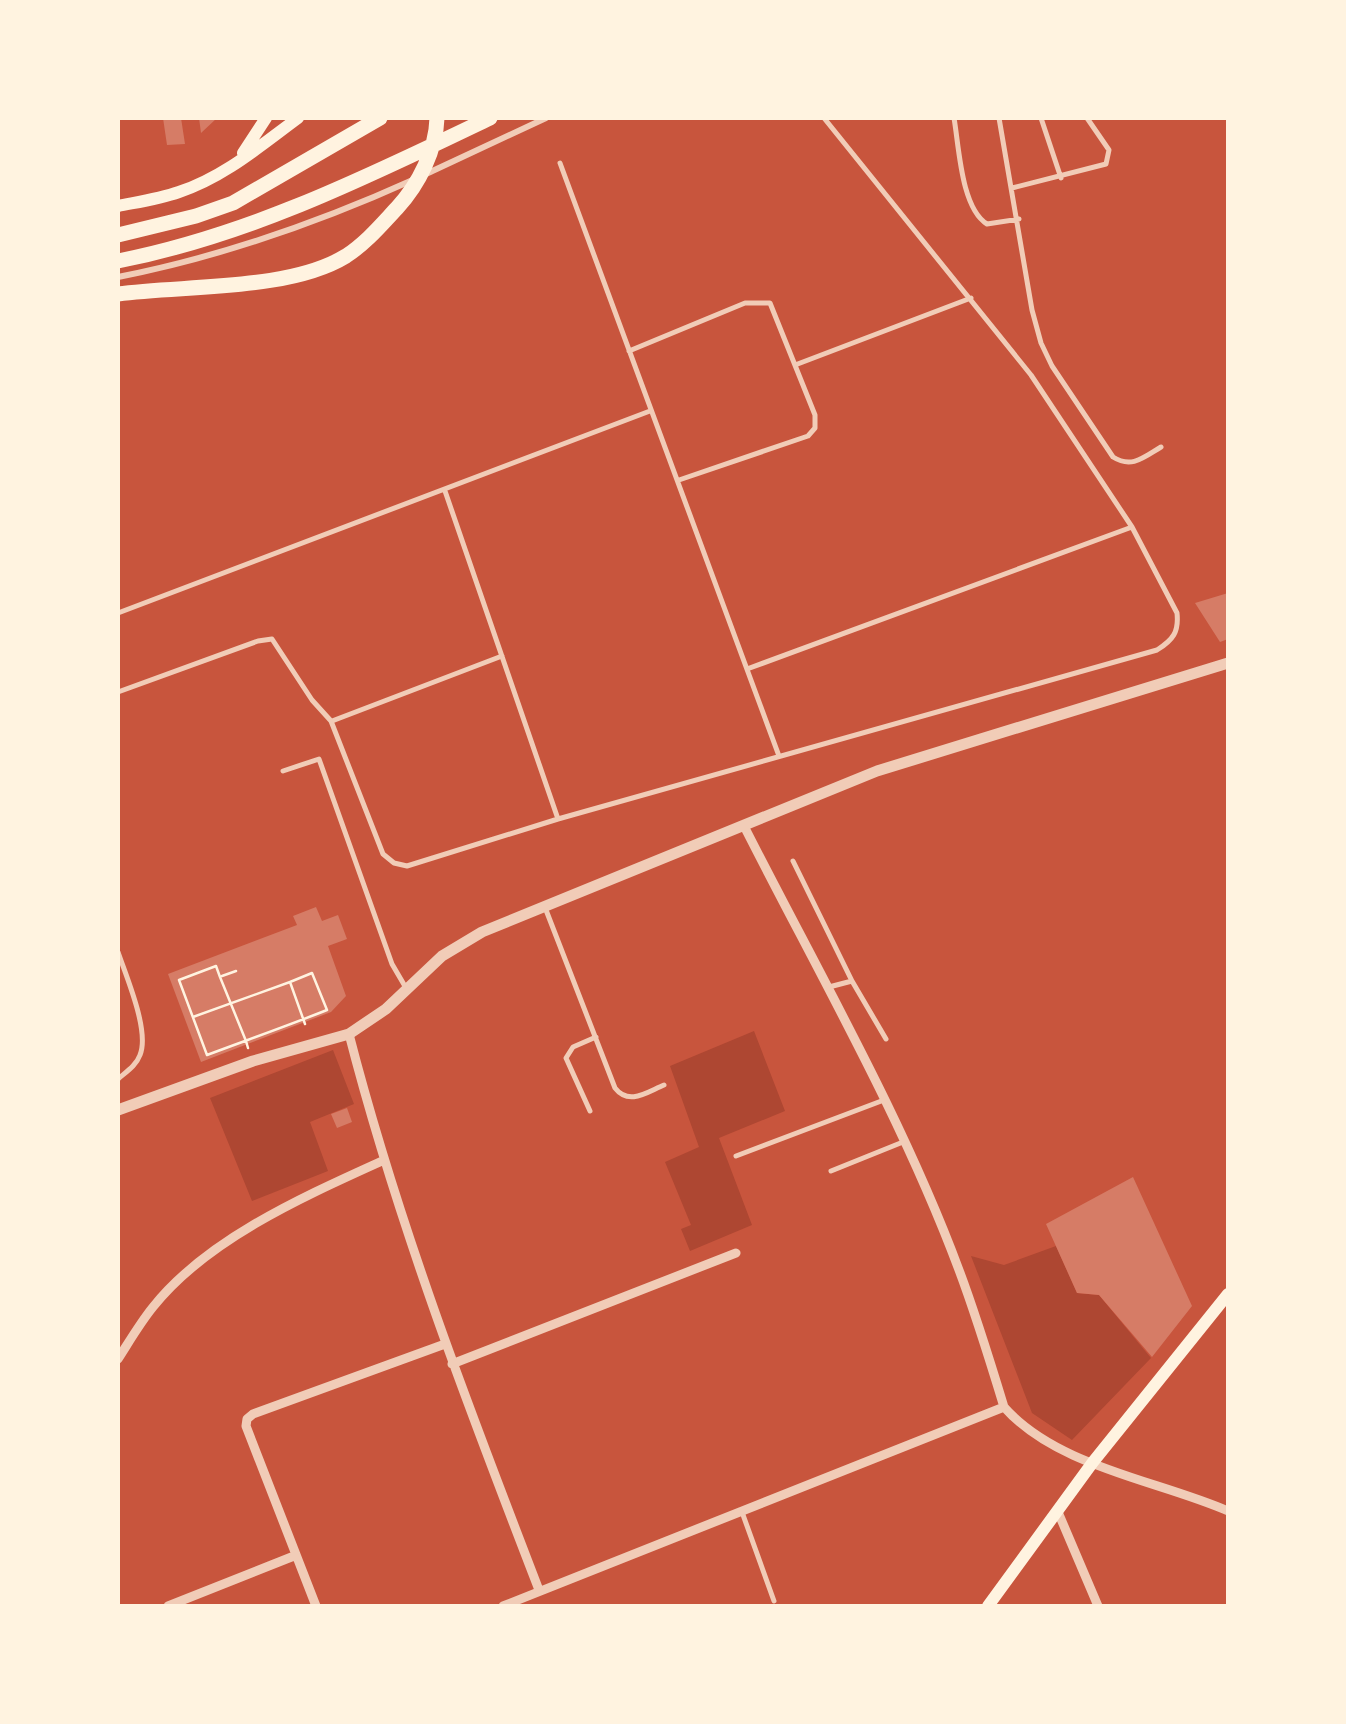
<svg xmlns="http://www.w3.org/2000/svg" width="1346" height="1724" viewBox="0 0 1346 1724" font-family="'Source Sans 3',sans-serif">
  <rect width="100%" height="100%" fill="#c8553d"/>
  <path fill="#ae4732" d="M 754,1031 L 785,1111 L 719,1138 L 752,1225 L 690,1251 L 681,1229 L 691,1225 L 665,1162 L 699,1147 L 670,1066 Z
    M 333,1050 L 354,1104 L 310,1122 L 328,1171 L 252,1201 L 210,1098 Z
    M 1056,1246 L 1077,1293 L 1099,1295 L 1151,1358 L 1072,1440 L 1032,1413 L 971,1256 L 1004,1265 Z"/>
  <path fill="#d67c66" d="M 163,118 L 181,118 L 185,144 L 167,145 Z
    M 199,118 L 217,118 L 201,133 Z
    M 1228,593 L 1228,639 L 1220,642 L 1195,603 Z
    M 316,907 L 322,921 L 338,915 L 347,939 L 328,946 L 346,996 L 331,1012 L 201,1062 L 168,974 L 297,925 L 293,916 Z
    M 347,1108 L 352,1122 L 337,1128 L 331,1114 Z
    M 1133,1177 L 1192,1306 L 1152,1357 L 1099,1295 L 1077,1293 L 1046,1224 Z"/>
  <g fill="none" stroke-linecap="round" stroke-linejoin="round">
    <path stroke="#fff3e0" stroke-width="2.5" d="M 222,976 L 236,971
      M 193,1017 L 290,982 L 305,1024
      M 248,1048 L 246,1041 L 220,977 L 216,966 L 179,980 L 207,1055 C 247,1040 287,1026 327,1010 L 312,973 L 290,982"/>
    <path stroke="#f1ccb7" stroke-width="5" d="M 954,118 C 959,146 961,208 987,224 L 1019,219
      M 999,118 L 1032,310 L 1041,343 L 1052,366 L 1113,457 C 1132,469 1144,457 1161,447
      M 1041,118 L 1061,178
      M 560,163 L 779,756
      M 1012,188 L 1106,164 L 1109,150 L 1087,118
      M 629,351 L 745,303 L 770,303 L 815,415 L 815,428 L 808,436 L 679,480
      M 795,365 L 971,298
      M 445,491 L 558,819
      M 118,613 L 650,411
      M 747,669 L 1132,527
      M 118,692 L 258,641 L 272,639 L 312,700 L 331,721 L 383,854 L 394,863 L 407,866 L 558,819 L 1157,650 C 1173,640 1179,632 1177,613 L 1132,527 L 1031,375 L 824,118
      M 332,721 L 502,656
      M 283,771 L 319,759 L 392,964 L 406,988
      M 793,861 L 852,981
      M 546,910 L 615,1088 C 629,1106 647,1092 664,1085
      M 118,952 C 126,976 150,1031 140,1055 C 136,1066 126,1072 118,1079
      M 829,987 L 852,981 L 886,1039
      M 590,1111 L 566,1058 L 573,1047 L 596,1037
      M 736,1156 L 884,1100
      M 831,1171 L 903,1142
      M 742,1512 L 774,1601"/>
    <path stroke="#f1ccb7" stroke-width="6" d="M 426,174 L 546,118
      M 118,277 C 220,257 320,222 415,179"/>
    <path stroke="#f1ccb7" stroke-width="9" d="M 744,826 C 818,972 902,1117 959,1270 C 976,1315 990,1361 1004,1407 C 1057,1467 1157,1480 1228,1511
      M 349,1034 C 398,1224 468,1406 539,1590
      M 118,1359 C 129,1342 140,1323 153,1307 C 207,1239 305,1196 382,1161
      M 452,1364 L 736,1253
      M 1058,1512 L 1098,1606
      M 168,1606 L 294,1556
      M 316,1606 L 246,1426 L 247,1419 L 253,1414 L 445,1344
      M 503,1606 L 1004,1407"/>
    <path stroke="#f1ccb7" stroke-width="11" d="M 118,1110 L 253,1061 L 349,1034 L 386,1009 L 442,956 L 482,932 L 877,771 L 1228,663"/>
    <path stroke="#fff3e0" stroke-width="12" d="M 243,153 L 266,118
      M 118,206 C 138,202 159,199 179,192 C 224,177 260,146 298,118
      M 988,1606 L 1093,1462 L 1228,1294"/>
    <path stroke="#fff3e0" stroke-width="15" d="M 118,235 L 196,216 L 233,203 L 380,118
      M 118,261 C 250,235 369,176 490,118
      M 118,294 C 185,285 289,291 346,256 C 366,243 381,225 397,208 C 419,184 436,150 437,118"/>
  </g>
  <rect width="1346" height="1724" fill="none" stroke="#fff3e0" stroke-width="240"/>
</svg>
